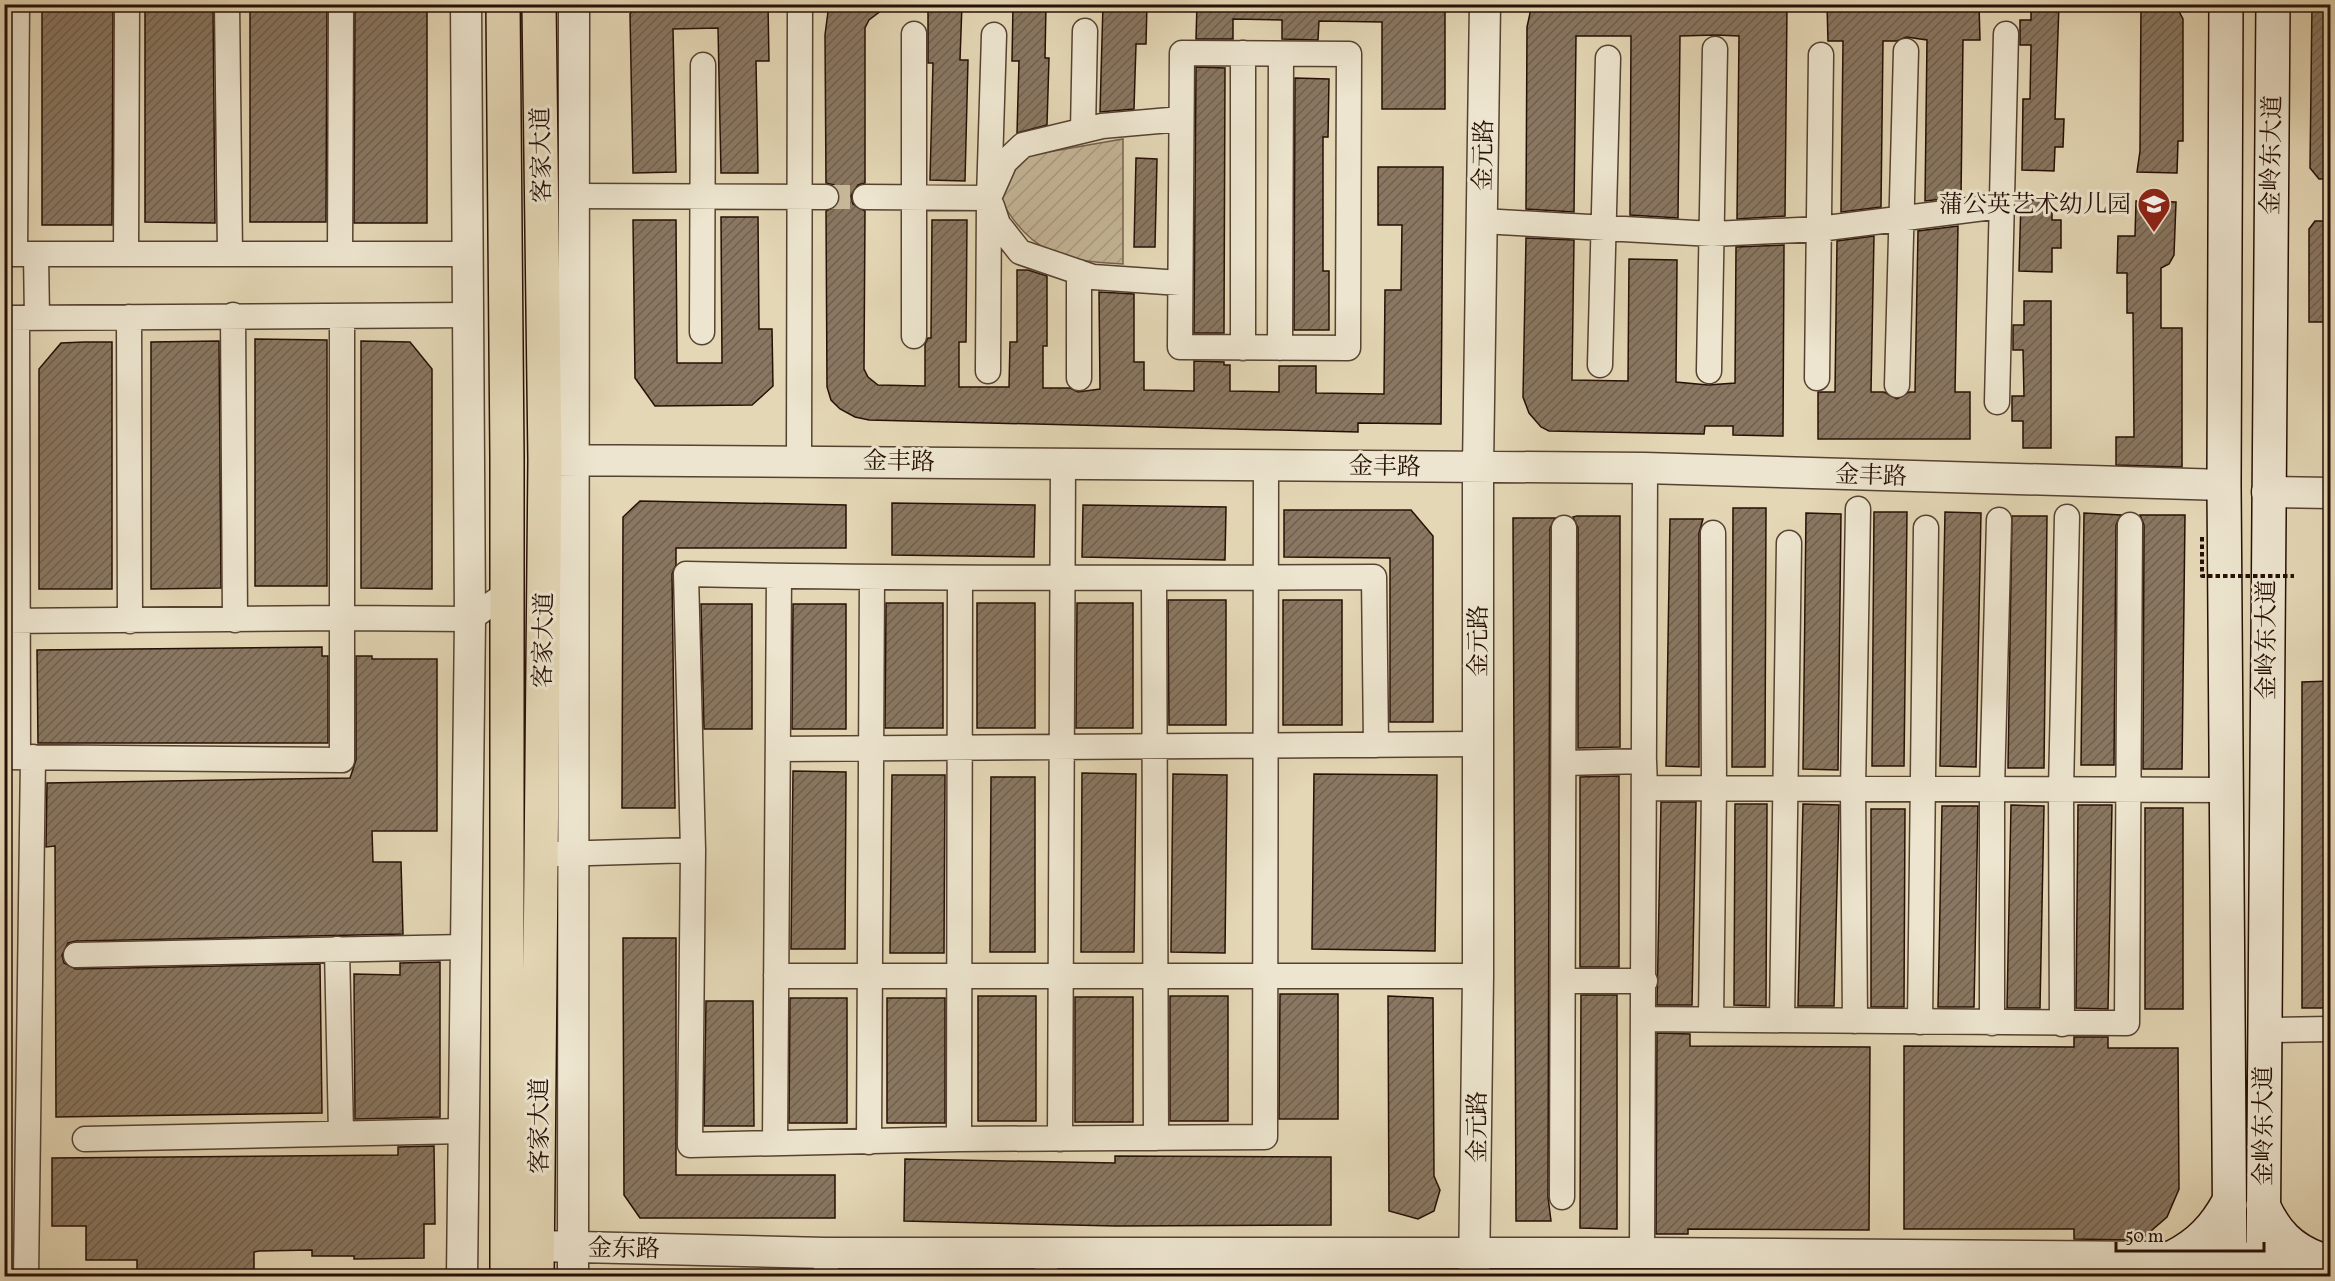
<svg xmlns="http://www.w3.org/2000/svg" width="2335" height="1281" viewBox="0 0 2335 1281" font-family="Vollkorn,'Noto Serif SC',serif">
  <defs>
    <pattern id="garden-furrows" width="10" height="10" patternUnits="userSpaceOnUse" patternTransform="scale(1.5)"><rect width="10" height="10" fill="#c4b597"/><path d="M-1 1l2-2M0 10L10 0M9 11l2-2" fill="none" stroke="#a89b81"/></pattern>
    <pattern id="building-hatch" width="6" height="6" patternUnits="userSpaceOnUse" patternTransform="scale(1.5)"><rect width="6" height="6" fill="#897761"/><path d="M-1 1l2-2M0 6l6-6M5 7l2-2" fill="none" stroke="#70604e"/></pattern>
  </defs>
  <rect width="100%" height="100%" fill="#e4d7b5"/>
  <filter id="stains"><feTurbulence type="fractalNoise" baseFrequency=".00333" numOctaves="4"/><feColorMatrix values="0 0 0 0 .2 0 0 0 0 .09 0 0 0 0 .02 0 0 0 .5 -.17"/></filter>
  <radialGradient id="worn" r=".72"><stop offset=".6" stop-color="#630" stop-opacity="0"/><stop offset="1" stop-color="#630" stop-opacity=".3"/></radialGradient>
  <path fill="url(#garden-furrows)" stroke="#76624e" stroke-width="1.5" d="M 1123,139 L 1123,264 C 1065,261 1031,255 1001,200 L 1010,175 L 1025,156 Z"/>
  <path fill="url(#building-hatch)" stroke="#271006" stroke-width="1.5" d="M 42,4 L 113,4 L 112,225 L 42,225 Z
    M 145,4 L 213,4 L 215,223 L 145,222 Z
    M 250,4 L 327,4 L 326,222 L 250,222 Z
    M 355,4 L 427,4 L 427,223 L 354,223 Z
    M 637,4 L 768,4 L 769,61 L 756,61 L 758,173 L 721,173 L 718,28 L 673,29 L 676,172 L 633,173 L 630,14 Z
    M 829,4 L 890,4 L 869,20 L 865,28 L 865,183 L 858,185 L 851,196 L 853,204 L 865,211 L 864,369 L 868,377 L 878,385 L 925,386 L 925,344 L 928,338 L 931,338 L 932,220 L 967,220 L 966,342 L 959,342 L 959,387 L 1009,387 L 1010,342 L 1017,342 L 1017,270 L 1028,270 L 1047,276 L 1047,346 L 1043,346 L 1043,388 L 1070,388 L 1078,392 L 1100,389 L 1099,292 L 1134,294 L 1134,362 L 1144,362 L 1144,390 L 1194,391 L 1194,361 L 1224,362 L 1224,365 L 1230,365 L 1230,391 L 1279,392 L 1279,366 L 1316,366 L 1316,393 L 1384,394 L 1385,290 L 1401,290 L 1402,225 L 1378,225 L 1378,167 L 1443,167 L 1441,424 L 1358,423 L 1358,432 L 869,420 L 855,417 L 840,409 L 831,400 L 827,387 L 826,211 L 838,205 L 840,196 L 834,185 L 826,183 L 825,35 Z
    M 928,4 L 962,4 L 960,60 L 968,60 L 965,181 L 930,180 L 933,63 L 928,63 Z
    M 1013,4 L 1046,4 L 1045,58 L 1049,58 L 1047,125 L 1017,133 L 1019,61 L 1012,61 Z
    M 1103,4 L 1147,4 L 1146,44 L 1136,44 L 1134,109 L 1100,112 Z
    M 1197,4 L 1445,4 L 1445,109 L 1382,109 L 1382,22 L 1319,21 L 1318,40 L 1282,39 L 1282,20 L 1233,19 L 1233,39 L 1196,39 Z
    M 1532,4 L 1787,4 L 1785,216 L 1737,219 L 1739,36 L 1716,35 L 1680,36 L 1678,218 L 1630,215 L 1631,36 L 1576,36 L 1574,212 L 1526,209 L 1527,27 Z
    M 1827,4 L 1979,4 L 1980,40 L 1963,40 L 1961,197 L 1925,201 L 1927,40 L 1906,37 L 1897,41 L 1883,41 L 1881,207 L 1841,212 L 1843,41 L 1828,41 Z
    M 2031,4 L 2059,4 L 2055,119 L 2064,119 L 2063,147 L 2055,147 L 2054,171 L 2022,170 L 2023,99 L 2030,99 L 2031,45 L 2020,45 L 2020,20 L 2031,20 Z
    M 2141,4 L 2175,4 L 2183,19 L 2183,141 L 2178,141 L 2177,173 L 2137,172 L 2140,151 Z
    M 2312,4 L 2331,4 L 2331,179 L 2319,179 L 2310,168 Z
    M 1196,67 L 1225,68 L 1224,333 L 1194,333 Z
    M 1295,78 L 1329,79 L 1328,137 L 1323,137 L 1323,271 L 1329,271 L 1329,330 L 1294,330 Z
    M 1136,158 L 1157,159 L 1155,247 L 1134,247 Z
    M 2021,200 L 2052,200 L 2052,220 L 2061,220 L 2061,248 L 2052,248 L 2052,272 L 2019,271 Z
    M 2136,201 L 2176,202 L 2174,255 L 2169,264 L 2161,268 L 2161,328 L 2182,328 L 2182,467 L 2116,465 L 2116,437 L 2134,437 L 2133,313 L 2127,313 L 2127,273 L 2117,273 L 2118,236 L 2135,236 Z
    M 721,217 L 758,217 L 759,329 L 772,329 L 773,386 L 752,405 L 655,406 L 635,378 L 633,220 L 676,220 L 677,363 L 722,363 Z
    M 2315,221 L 2331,221 L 2331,322 L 2309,322 L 2309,229 Z
    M 1958,226 L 1955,392 L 1970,392 L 1970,439 L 1818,439 L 1818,392 L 1835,392 L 1837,241 L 1874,236 L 1871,392 L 1884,392 L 1897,399 L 1909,392 L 1915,392 L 1918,231 Z
    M 1526,238 L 1574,240 L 1572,380 L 1628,381 L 1629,259 L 1677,260 L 1676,382 L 1708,385 L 1735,383 L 1736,247 L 1784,245 L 1783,436 L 1733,435 L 1733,426 L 1705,426 L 1704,434 L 1549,431 L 1541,427 L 1529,413 L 1523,397 Z
    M 2024,301 L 2051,301 L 2051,448 L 2023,448 L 2023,421 L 2012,421 L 2012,396 L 2024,396 L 2023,350 L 2013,350 L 2013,325 L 2024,325 Z
    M 255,339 L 327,340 L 327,586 L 255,586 Z
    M 219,341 L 221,588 L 151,589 L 151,342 Z
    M 361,341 L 410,342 L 432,369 L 432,589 L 361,588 Z
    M 84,342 L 112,342 L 112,589 L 39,589 L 39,369 L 61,343 Z
    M 640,501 L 846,505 L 846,548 L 676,548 L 676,565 L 672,574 L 675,808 L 622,808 L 623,517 Z
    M 892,503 L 1035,505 L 1034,557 L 892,555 Z
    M 1083,505 L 1226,507 L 1225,560 L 1082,557 Z
    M 1733,508 L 1766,508 L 1765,767 L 1732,767 Z
    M 1284,510 L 1411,510 L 1433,536 L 1433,722 L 1390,722 L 1390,558 L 1284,557 Z
    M 1874,512 L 1907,512 L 1904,766 L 1872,766 Z
    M 1945,512 L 1981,513 L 1976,767 L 1940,766 Z
    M 1806,513 L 1841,514 L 1838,770 L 1803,769 Z
    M 2084,513 L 2121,515 L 2116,525 L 2114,765 L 2081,765 Z
    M 2140,515 L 2185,515 L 2182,769 L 2143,769 L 2144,525 Z
    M 1577,516 L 1620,516 L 1620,747 L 1578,748 L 1578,528 L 1573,517 Z
    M 2012,516 L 2047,516 L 2044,768 L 2008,768 Z
    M 1513,518 L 1555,518 L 1550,528 L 1548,1197 L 1551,1221 L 1516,1221 Z
    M 1670,519 L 1703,519 L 1699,533 L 1699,767 L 1666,766 Z
    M 1168,600 L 1226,600 L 1226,725 L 1169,725 Z
    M 1283,600 L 1342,600 L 1342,725 L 1283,725 Z
    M 886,603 L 943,603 L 943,728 L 885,728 Z
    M 977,603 L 1035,603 L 1035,728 L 977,728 Z
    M 1077,603 L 1133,603 L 1133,728 L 1076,728 Z
    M 701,604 L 752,604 L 752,729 L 704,729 Z
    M 793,604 L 846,604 L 846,729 L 792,729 Z
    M 322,647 L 322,656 L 328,656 L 328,743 L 38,743 L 37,650 Z
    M 356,656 L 372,656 L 372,659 L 437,659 L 437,831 L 372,831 L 373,862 L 401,862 L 403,934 L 76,941 L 68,943 L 62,955 L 64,963 L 76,969 L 320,964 L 322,1113 L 56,1117 L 55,846 L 46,847 L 47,783 L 350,778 L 356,760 Z
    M 2330,681 L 2331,1008 L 2302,1008 L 2302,682 Z
    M 793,771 L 846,772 L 845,949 L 791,949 Z
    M 1082,773 L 1136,774 L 1134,952 L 1081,952 Z
    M 1173,774 L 1227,775 L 1225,953 L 1171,952 Z
    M 1314,774 L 1437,775 L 1435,951 L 1312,949 Z
    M 892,775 L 945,775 L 944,953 L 890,953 Z
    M 1619,776 L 1619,967 L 1580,967 L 1580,777 Z
    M 991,777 L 1035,777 L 1035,952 L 990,952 Z
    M 1661,802 L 1696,802 L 1692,1005 L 1657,1005 Z
    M 1735,804 L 1767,804 L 1766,1006 L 1734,1005 Z
    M 1803,804 L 1839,805 L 1834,1006 L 1798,1006 Z
    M 2011,805 L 2044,806 L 2040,1008 L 2007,1008 Z
    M 2078,805 L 2112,805 L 2108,1009 L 2076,1008 Z
    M 1942,806 L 1978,806 L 1974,1007 L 1938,1007 Z
    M 2145,808 L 2183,808 L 2183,1009 L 2145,1009 Z
    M 1871,809 L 1905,809 L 1904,1007 L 1871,1007 Z
    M 623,938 L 676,938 L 676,1175 L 835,1175 L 835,1218 L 640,1218 L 624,1195 Z
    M 440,962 L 440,1117 L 355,1119 L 354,974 L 400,975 L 400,963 Z
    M 1280,994 L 1338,994 L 1338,1119 L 1279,1119 Z
    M 1581,995 L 1617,995 L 1617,1229 L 1580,1228 Z
    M 978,996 L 1036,996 L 1036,1121 L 978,1121 Z
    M 1170,996 L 1228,996 L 1228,1121 L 1170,1121 Z
    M 1388,996 L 1433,998 L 1434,1176 L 1440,1190 L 1434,1211 L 1418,1219 L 1389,1211 Z
    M 1075,997 L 1133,997 L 1133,1122 L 1075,1122 Z
    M 790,998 L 847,998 L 847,1123 L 789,1123 Z
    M 887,998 L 945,998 L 945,1123 L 887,1123 Z
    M 706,1001 L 753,1001 L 754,1126 L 704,1126 Z
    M 1657,1033 L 1690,1034 L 1690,1046 L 1870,1047 L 1869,1230 L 1688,1229 L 1688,1234 L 1656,1234 Z
    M 2074,1037 L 2108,1037 L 2108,1048 L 2178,1048 L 2179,1189 L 2167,1217 L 2145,1236 L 2134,1240 L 2074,1239 L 2074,1229 L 1904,1229 L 1904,1046 L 2074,1047 Z
    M 434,1146 L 435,1224 L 424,1224 L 424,1258 L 354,1259 L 354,1256 L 312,1256 L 312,1250 L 259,1251 L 254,1252 L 254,1276 L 137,1276 L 137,1260 L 86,1260 L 86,1226 L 52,1226 L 52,1158 L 398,1155 L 398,1147 Z
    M 1115,1156 L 1331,1157 L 1331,1225 L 1116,1226 L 904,1221 L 905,1159 L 1115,1163 Z"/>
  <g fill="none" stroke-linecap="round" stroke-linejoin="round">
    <path stroke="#c8b99b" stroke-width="24" stroke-dasharray="24 12" stroke-linecap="butt" d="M 826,197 L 865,197"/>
    <defs>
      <path id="minor" d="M 227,4 L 230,254
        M 1182,53 L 1349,54 L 1348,348 L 1180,347 Z
        M 1243,53 L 1243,348
        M 1083,130 L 1085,31
        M 573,196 L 826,197
        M 865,197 L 989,198 L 1005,162 L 1023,145 L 1102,126 L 1181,119
        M 992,206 L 998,224 L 1020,252 L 1093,277 L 1180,283
        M 1482,221 L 1712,234 L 1819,229 L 2000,206
        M 4,254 L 466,254
        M 15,254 L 17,4
        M 36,254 L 37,318
        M 126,254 L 127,4
        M 340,254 L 341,4
        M 233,315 L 235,620
        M 129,317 L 130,621
        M 4,318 L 470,315
        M 17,318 L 18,757
        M 702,332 L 703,65
        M 914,336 L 914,34
        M 1280,348 L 1281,54
        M 1600,365 L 1608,58
        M 988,371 L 989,198 L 994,35
        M 1709,371 L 1715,49
        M 1079,378 L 1079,272
        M 1817,378 L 1821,55
        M 1897,385 L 1906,51
        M 1997,402 L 2006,34
        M 799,460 L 800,4
        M 1266,464 C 1266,689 1266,913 1265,1137 L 959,1139 L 690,1145 L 693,850 L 686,574 C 916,579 1145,578 1374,577 L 1376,745
        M 1154,578 L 1156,1138
        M 4,621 L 343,618 L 470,619 L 507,593
        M 778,749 L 1478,744
        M 4,757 L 342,760 L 342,316
        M 1565,763 L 1644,761 L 1645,788 L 2228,790
        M 556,854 L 693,850
        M 337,949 L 341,1133
        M 76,955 L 465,947
        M 776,976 L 1478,976
        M 1563,981 L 1645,981
        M 1644,1019 L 2127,1023 L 2130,525
        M 1711,1019 L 1714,789 L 1713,533
        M 1782,1020 L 1789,543
        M 1855,1021 L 1853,789 L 1858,509
        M 1920,1022 L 1926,528
        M 1992,1023 L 1992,789 L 1999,520
        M 2062,1024 L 2061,790 L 2067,517
        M 2264,1030 L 2330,1029
        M 85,1139 L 464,1131
        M 959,1139 L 960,579
        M 1060,1139 L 1063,463
        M 869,1142 L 872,578
        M 775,1143 L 779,576
        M 1562,1197 L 1564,528
        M 1642,1253 L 1645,468
        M 1046,1273 L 1046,1276
        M 26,1276 L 33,757
        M 826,1276 L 826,1270"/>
      <path id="tertiary" d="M 545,460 L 1645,468 L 2224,485
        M 2267,492 L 2330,493
        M 538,1246 L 826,1253 L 1642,1253 L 2289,1258
        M 1827,1275 L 1911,1276
        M 462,1276 L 470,619 L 466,4
        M 573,1276 L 574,4
        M 1474,1276 L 1478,976 L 1478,467 L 1485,4"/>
      <path id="secondary" d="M 2226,4 L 2224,485 L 2230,1276
        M 2263,1205 C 2275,1232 2291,1249 2319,1259
        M 2173,1257 C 2199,1244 2215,1227 2229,1201
        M 2263,1276 L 2273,4"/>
      <path id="primary" d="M 503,4 L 507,457 L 507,1276
        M 537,1276 L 545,460 L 539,4"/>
    </defs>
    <use href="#minor" stroke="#564232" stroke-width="27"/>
    <use href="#tertiary" stroke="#564232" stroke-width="33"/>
    <use href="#secondary" stroke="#271006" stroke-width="36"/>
    <use href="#primary" stroke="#271006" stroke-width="36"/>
    <use href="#minor" stroke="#ede5cf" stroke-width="24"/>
    <use href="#tertiary" stroke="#ede5cf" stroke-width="30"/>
    <use href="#secondary" stroke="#ede5cf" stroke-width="33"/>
    <use href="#primary" stroke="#e4d7b5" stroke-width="33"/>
    <path stroke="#271006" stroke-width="4" stroke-dasharray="4.5 3" stroke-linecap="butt" d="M 2202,537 L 2202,576 L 2294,576"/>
  </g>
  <defs>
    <symbol id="school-pin" viewBox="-11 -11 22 30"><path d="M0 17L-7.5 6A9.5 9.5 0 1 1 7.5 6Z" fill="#8f2418" stroke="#ede5cf"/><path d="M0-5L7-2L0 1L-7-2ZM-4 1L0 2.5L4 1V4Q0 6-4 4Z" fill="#fff"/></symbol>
  </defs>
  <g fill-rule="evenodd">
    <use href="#school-pin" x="2135" y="185" width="38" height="52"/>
  </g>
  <g text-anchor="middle" stroke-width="6" stroke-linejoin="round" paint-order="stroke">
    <g font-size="24" fill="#271006" stroke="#ede5cf">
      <text transform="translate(541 155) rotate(-91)" y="8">客家大道</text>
      <text transform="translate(1483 155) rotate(-89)" y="8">金元路</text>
      <text transform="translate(2271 155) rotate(-89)" y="8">金岭东大道</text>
      <text transform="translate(899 461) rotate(1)" y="8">金丰路</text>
      <text transform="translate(1385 466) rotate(1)" y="8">金丰路</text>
      <text transform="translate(1871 475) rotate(2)" y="8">金丰路</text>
      <text transform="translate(543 640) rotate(-89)" y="8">客家大道</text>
      <text transform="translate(2266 640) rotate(-90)" y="8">金岭东大道</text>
      <text transform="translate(1478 641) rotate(-90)" y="8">金元路</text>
      <text transform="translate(539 1126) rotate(-90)" y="8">客家大道</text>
      <text transform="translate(2263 1126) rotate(-90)" y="8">金岭东大道</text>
      <text transform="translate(1477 1127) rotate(-90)" y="8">金元路</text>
      <text transform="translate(624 1248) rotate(1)" y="8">金东路</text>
    </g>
    <g font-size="24" fill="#271006" stroke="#ede5cf" text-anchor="end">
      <text x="2131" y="212">蒲公英艺术幼儿园</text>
    </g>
  </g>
  <rect width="2335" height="1281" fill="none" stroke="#e4d7b5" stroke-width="24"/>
  <rect x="6" y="6" width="2323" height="1269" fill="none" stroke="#271006" stroke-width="3"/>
  <rect x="12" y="12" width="2311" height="1257" fill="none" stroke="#271006" stroke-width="1.5"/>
  <path d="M2116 1242v9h148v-9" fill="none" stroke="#271006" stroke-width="3"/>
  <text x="2125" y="1242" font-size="18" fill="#271006" stroke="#ede5cf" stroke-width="4.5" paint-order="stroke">50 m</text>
  <rect width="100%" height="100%" filter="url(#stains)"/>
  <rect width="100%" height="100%" fill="url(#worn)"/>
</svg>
